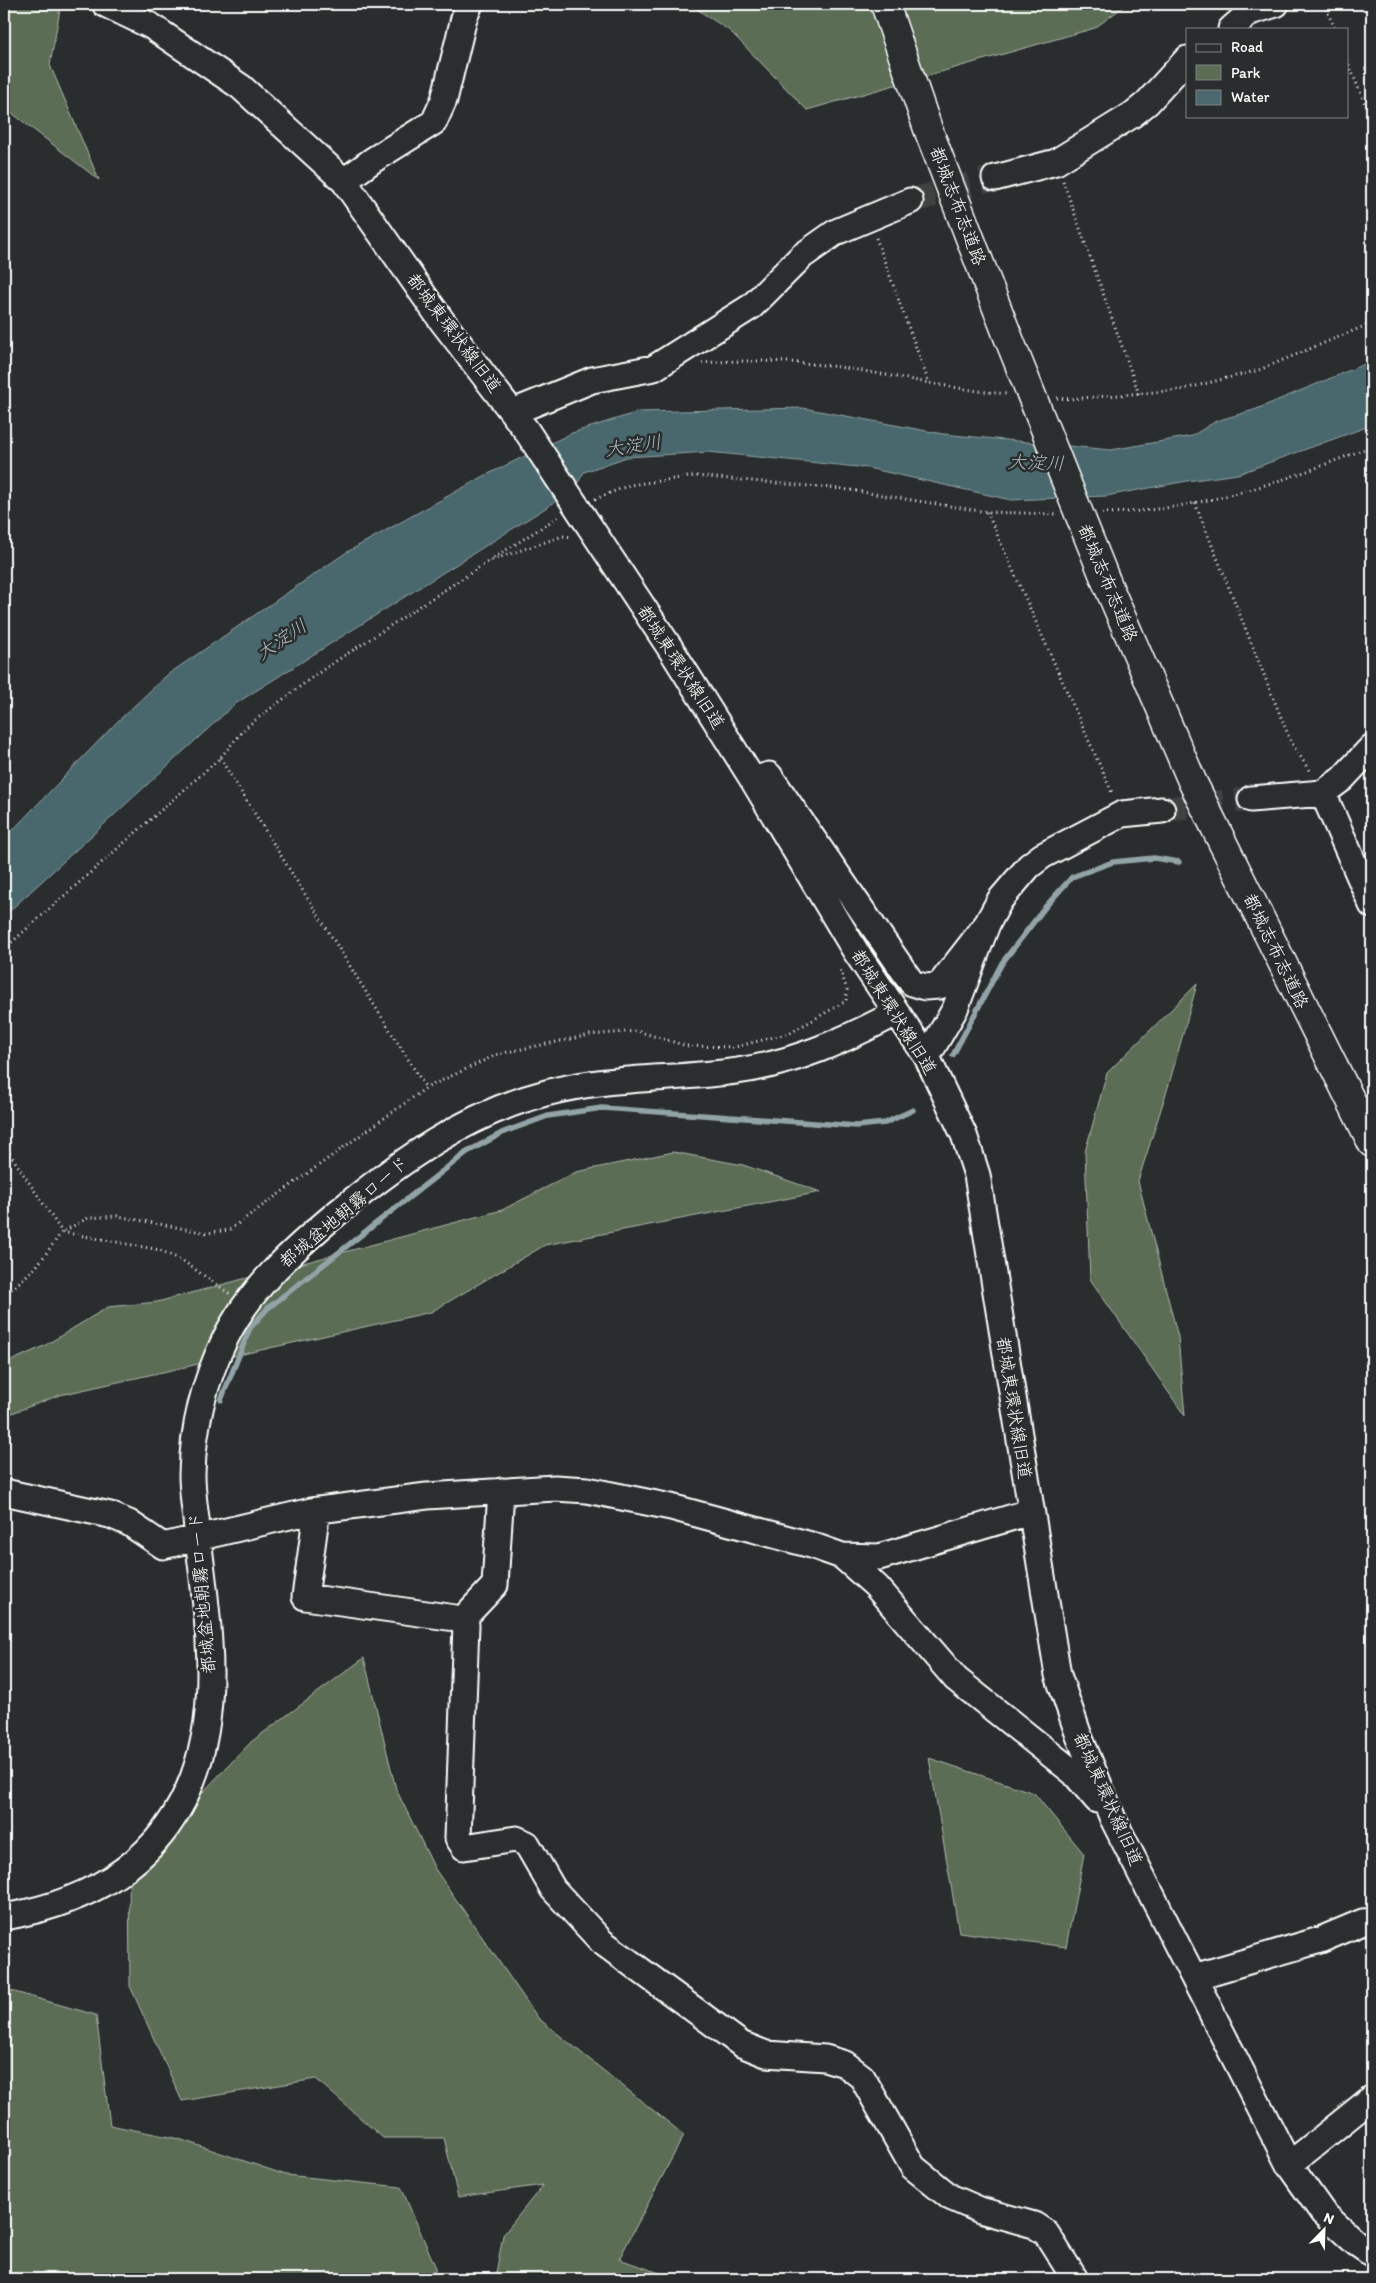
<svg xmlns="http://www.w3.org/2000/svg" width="1376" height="2283" viewBox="0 0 1376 2283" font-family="Itim,'Klee One',sans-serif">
  <rect width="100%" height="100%" fill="#2a2d2e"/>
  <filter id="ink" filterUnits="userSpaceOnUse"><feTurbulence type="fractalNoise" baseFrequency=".02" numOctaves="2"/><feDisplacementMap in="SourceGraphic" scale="10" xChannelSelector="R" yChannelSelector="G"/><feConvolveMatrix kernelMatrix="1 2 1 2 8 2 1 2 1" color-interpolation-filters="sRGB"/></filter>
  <g filter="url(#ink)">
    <path fill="#5c6d56" stroke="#aeb6aa" d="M 4,4 L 61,4 L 50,65 L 99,180 L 4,107 Z
      M 689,4 L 1127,4 L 1095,28 L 807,110 L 730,31 Z
      M 1197,984 L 1169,1084 L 1138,1181 L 1178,1337 L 1185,1416 L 1090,1279 L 1085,1152 L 1107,1073 Z
      M 673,1152 L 743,1165 L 821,1192 L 545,1245 L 431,1312 L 60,1395 L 4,1416 L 4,1364 L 44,1346 L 108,1307 L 157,1302 L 502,1210 L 576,1172 Z
      M 364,1658 L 396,1789 L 435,1869 L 538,2018 L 684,2135 L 619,2259 L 677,2279 L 495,2279 L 503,2235 L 543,2185 L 458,2197 L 444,2138 L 383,2138 L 316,2079 L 182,2101 L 130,1986 L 129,1869 L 251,1742 Z
      M 929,1758 L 1034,1793 L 1084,1854 L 1066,1947 L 959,1932 Z
      M 4,1989 L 96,2015 L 110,2125 L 179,2139 L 286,2175 L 401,2187 L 436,2268 L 432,2279 L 8,2279 L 4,2276 Z"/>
    <path fill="#4a686d" stroke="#92a4a7" d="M 1372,361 L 1372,425 L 1238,474 L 1187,481 L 1106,496 L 1011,500 L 868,468 L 708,452 L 627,457 L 584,472 L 574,490 L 235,704 L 4,916 L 4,839 L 118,721 L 167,675 L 347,552 L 484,476 L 572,433 L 638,412 L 803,408 L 943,434 L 1111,450 L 1192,436 L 1216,421 L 1254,410 Z"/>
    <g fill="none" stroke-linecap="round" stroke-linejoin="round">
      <path stroke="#92a4a7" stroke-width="5.5" d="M 953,1055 L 1002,963 L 1046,906 L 1072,877 L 1113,862 L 1154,858 L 1179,862
        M 221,1400 L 250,1328 L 268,1308 L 467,1152 L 504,1132 L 548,1116 L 602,1108 L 857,1126 L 885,1123 L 913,1110"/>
      <path stroke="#3f4243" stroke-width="25" stroke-dasharray="25 12" stroke-linecap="butt" d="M 910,201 L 995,178
        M 1162,810 L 1251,799"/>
      <defs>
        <path id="minor" d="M 105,4 L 151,26 L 241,87 L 344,181 L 442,321 L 526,430 L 672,651 L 753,780 L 856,952 L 927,1057 L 964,1135 L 977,1175 L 1058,1675 L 1079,1736 L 1113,1819 L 1289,2165 L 1323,2213 L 1356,2243 L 1372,2254
          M 1231,29 L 1250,12 L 1276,4
          M 995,178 L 1056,162 L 1132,115 L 1147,103 L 1187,59
          M 344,181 L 373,160 L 434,122 L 444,100 L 464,18 L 470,4
          M 513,412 L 592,380 L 654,368 L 752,306 L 802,256 L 836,232 L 910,201
          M 753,780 L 769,775 L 912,983 L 925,987 L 939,986 L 987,924
          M 1323,793 L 1372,905
          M 1251,799 L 1323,793 L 1342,779 L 1372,747
          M 927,1057 L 955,1009 L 987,924 L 1000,900 L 1029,866 L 1042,856 L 1122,814 L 1162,810
          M 4,1492 L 110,1515 L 129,1523 L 163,1546 L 311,1511 L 427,1496 L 555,1488 L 587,1490 L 671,1507 L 811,1545 L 842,1556 L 876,1586 L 956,1679 L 1074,1773 L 1097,1800
          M 317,1510 L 305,1597 L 455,1618 L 466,1625 L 458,1838 L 464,1847 L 516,1839 L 527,1844 L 553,1889 L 602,1942 L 741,2044 L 766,2054 L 825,2058 L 845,2064 L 862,2077 L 913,2167 L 950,2197 L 980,2210 L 1034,2225 L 1046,2233 L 1075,2279
          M 842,1556 L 879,1557 L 1030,1512
          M 461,1621 L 495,1585 L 501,1491
          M 4,1917 C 156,1891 219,1793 209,1643 C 207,1602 200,1560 196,1519 C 194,1504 192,1489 192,1474 C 193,1427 204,1382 225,1339 C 249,1289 295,1248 337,1213 C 401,1161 465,1114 546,1093 C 608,1076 674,1080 737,1071 C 795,1063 845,1040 896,1013
          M 1194,1977 L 1320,1940 L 1363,1922 L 1372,1921
          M 1289,2165 L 1372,2098"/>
        <path id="highway" d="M 885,4 L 928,129 L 1007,334
          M 1106,581 L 1192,781 L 1372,1143"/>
      </defs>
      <use href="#minor" stroke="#fff" stroke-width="29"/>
      <use href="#highway" stroke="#fff" stroke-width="31"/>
      <path stroke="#fff" stroke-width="3" stroke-dasharray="1 4" stroke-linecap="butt" d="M 1324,4 L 1335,29
        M 1347,60 L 1372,121
        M 1063,181 L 1139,394
        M 876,238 L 929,383
        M 702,363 C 750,359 803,361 851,369 C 903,377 955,390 1008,394
        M 1057,398 L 1070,399 L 1180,390 L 1259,370 L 1372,323
        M 595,499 L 630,485 L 695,476 L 843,489 L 987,512 L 1056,514
        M 1195,503 L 1291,742 L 1311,773
        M 987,512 L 1113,795
        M 1102,513 C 1195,512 1287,481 1372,446
        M 558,517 L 489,561 L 563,536 L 572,537
        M 220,758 L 426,1088
        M 4,949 L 220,758 L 246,727 L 321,671 L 489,561
        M 4,1145 L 62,1232 L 160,1250 L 183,1261 L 230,1294
        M 4,1296 L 36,1267 L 62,1232 L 88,1218 L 117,1216 L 207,1233 L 229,1230 L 426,1088 L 498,1054 L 590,1035 L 637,1031 L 687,1046 L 735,1047 L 790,1033 L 846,1001 L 847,990 L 840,969"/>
      <use href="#minor" stroke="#2a2d2e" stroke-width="25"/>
      <use href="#highway" stroke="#2a2d2e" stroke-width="28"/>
      <defs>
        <path id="highway-bridge" d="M 1007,334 L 1106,581"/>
      </defs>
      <use href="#highway-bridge" stroke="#fff" stroke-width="31" stroke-linecap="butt"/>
      <use href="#highway-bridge" stroke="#2a2d2e" stroke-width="28"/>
    </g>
  </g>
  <g text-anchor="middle" stroke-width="5" stroke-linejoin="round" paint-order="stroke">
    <g font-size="18" fill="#fff" stroke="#2a2d2e">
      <text transform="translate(958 206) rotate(69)" y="6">都城志布志道路</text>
      <text transform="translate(454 333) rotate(53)" y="6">都城東環状線旧道</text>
      <text transform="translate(1108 583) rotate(67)" y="6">都城志布志道路</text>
      <text transform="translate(681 667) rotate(57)" y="6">都城東環状線旧道</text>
      <text transform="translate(1276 951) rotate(64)" y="6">都城志布志道路</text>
      <text transform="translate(894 1012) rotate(58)" y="6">都城東環状線旧道</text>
      <text transform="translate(344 1212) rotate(-40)" y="6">都城盆地朝霧ロード</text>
      <text transform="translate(1014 1408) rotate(81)" y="6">都城東環状線旧道</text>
      <text transform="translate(202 1593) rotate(-95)" y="6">都城盆地朝霧ロード</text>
      <text transform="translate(1108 1799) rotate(66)" y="6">都城東環状線旧道</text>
    </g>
    <g font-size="19" font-style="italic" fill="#aebbbd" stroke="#2a2d2e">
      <text transform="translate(633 445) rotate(-8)" y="7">大淀川</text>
      <text transform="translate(1036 462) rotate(2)" y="7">大淀川</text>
      <text transform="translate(281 639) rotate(-34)" y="7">大淀川</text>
    </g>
  </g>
  <rect width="1376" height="2283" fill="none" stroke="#2a2d2e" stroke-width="20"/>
  <rect x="10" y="10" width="1356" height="2263" fill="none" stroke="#fff" stroke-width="2" filter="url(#ink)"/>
  <rect x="1186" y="28" width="162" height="90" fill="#2a2d2e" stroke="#7f8182"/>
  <rect x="1196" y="44" width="25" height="8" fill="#2a2d2e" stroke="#7f8182"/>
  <text x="1231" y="52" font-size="15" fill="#ffffff">Road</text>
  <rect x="1196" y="65" width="25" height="15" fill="#5c6d56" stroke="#7f8182"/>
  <text x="1231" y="78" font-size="15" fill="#ffffff">Park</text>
  <rect x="1196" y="90" width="25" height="15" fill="#4a686d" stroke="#7f8182"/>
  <text x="1231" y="102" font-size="15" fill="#ffffff">Water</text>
  <g transform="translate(1324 2230) rotate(23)" stroke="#2a2d2e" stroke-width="4" paint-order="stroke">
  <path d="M0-4L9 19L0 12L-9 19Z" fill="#ffffff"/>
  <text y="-8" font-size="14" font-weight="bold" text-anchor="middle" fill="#ffffff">N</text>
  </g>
</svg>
